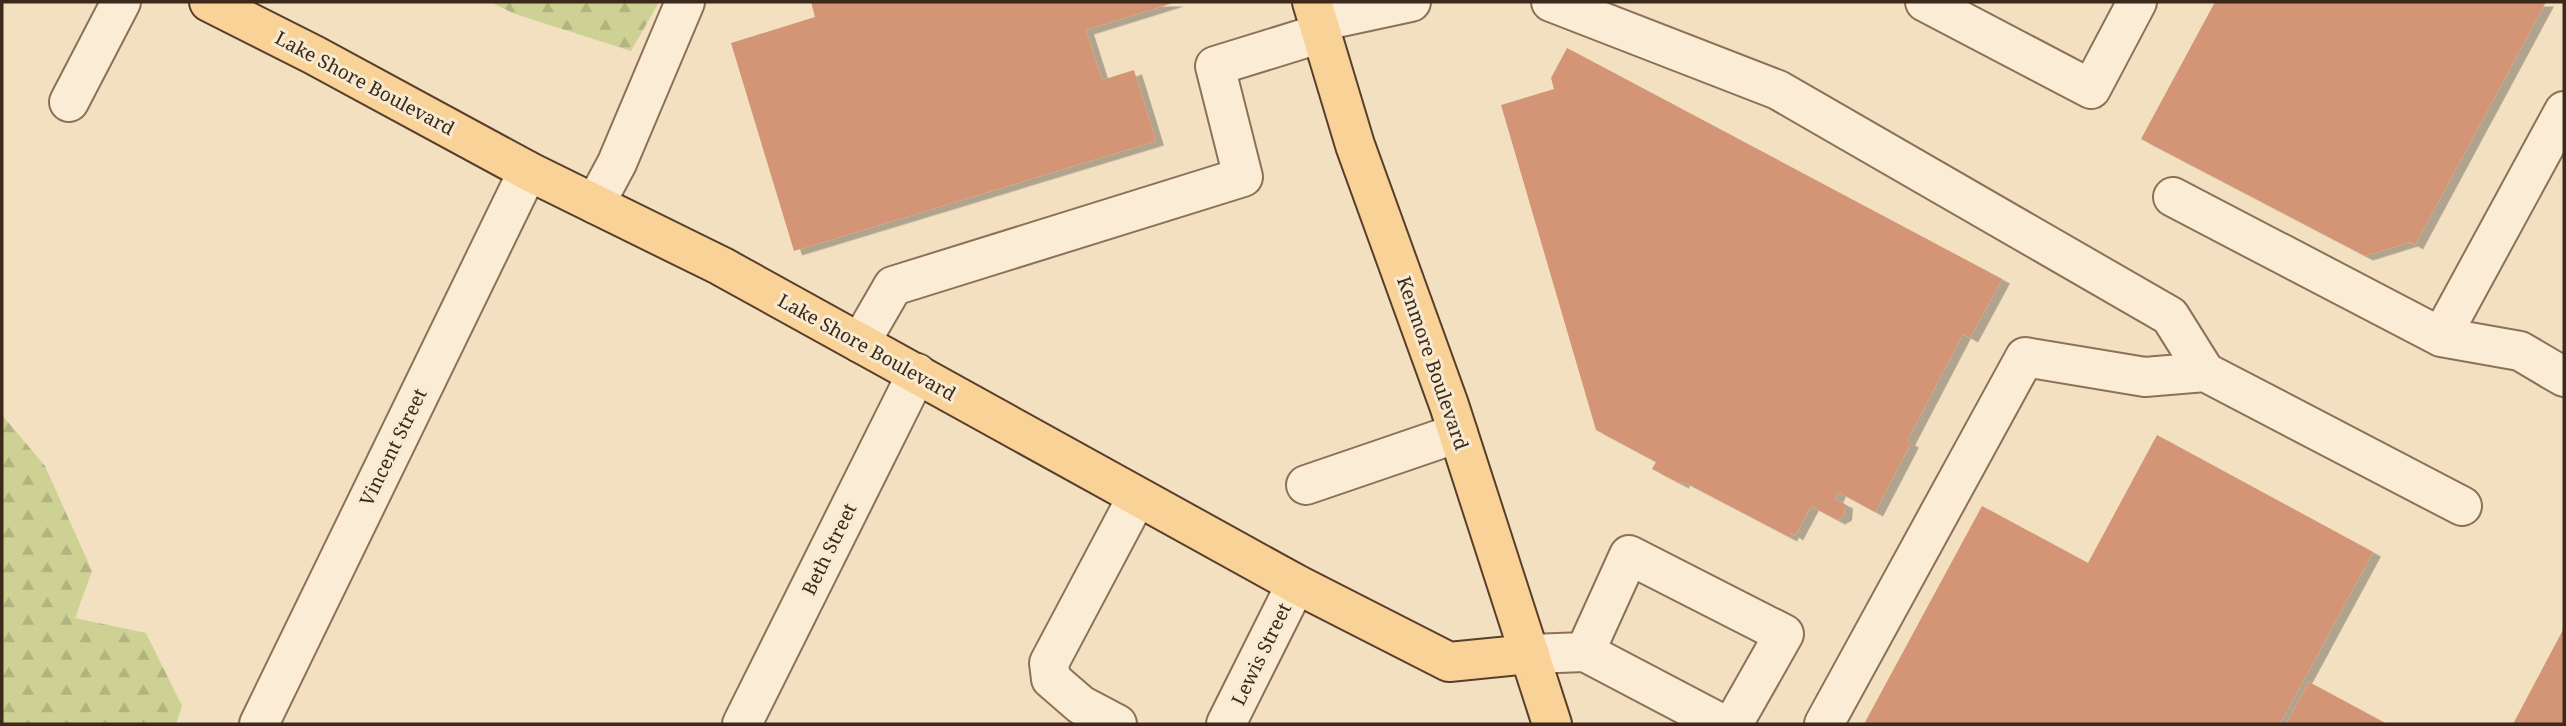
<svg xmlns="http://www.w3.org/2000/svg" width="2566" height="726" viewBox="0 0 2566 726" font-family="'Noto Serif',serif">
  <defs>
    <pattern id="forest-firs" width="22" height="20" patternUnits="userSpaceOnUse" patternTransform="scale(1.75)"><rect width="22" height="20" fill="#ced194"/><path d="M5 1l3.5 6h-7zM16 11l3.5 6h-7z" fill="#b2b37f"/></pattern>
    <filter id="shadow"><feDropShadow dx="8" dy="4.5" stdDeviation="0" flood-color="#0004"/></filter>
  </defs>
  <rect width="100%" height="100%" fill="#f2e0c1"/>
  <path fill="url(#forest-firs)" d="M 490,2 L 659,2 L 631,51 L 515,14 Z
    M 2,415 L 45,466 L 92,571 L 75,618 L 146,633 L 182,706 L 176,724 L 2,724 Z"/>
  <path fill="#d39574" filter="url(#shadow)" d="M 811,2 L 1176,2 L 1086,30 L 1102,80 L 1134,70 L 1156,141 L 794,251 L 731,43 L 815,17 Z
    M 2215,2 L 2546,2 L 2415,245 L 2410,242 L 2365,256 L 2141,139 Z
    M 1567,48 L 2002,279 L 1970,338 L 1963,334 L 1907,441 L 1911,443 L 1875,512 L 1838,492 L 1835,499 L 1845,504 L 1844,516 L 1837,520 L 1811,506 L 1795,536 L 1791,533 L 1789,537 L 1682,481 L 1681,484 L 1652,469 L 1656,462 L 1596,430 L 1501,105 L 1554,89 L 1551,78 Z
    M 2157,435 L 2373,552 L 2280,724 L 1864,724 L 1982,506 L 2088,563 Z
    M 2564,628 L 2564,724 L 2513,724 Z
    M 2309,682 L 2387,724 L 2286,724 Z"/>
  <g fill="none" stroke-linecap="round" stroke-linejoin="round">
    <defs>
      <path id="minor" d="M 1551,2 L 1778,90 L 2170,316 L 2205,372 L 2462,506
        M 1925,2 L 2091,89 L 2137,2
        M 1318,22 L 1411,2
        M 69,102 L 121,2
        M 2173,197 L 2441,337 L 2520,351 L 2564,377
        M 595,204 L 617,163 L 685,2
        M 2441,337 L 2564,111
        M 860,343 L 893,286 L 1243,177 L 1215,66 L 1322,33
        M 1306,485 L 1458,433
        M 1585,652 L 1629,555 L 1784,634 L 1733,724
        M 1530,654 L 1585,652 L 1722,724
        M 259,724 L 528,171
        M 742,724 L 917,373
        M 1117,724 L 1081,705 L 1051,679 L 1049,663 L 1137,497
        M 1226,724 L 1296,584
        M 1824,724 L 2025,357 L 2145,377 L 2205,372"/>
      <path id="major" d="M 209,2 L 314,55 L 528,171 L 721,266 L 1296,584 L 1449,662 L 1530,654
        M 1312,2 L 1355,145 L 1449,405 L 1552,724"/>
    </defs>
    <use href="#minor" stroke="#8d7057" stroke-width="42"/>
    <use href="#major" stroke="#5a3e2c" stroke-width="42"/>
    <use href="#minor" stroke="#fbedd5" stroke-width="38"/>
    <use href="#major" stroke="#f8d296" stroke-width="38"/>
  </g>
  <g text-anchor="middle" stroke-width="6" stroke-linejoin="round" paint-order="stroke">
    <g font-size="19" fill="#3b291c" stroke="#f8ead1">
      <text transform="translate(365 83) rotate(28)" y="7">Lake Shore Boulevard</text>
      <text transform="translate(867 347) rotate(29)" y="7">Lake Shore Boulevard</text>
      <text transform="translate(1433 363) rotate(71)" y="7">Kenmore Boulevard</text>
      <text transform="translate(393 447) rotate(-64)" y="7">Vincent Street</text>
      <text transform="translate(829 549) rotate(-64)" y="7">Beth Street</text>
      <text transform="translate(1261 654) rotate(-64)" y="7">Lewis Street</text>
    </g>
  </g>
  <rect width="2566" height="726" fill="none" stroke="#3b291c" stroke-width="7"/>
</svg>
